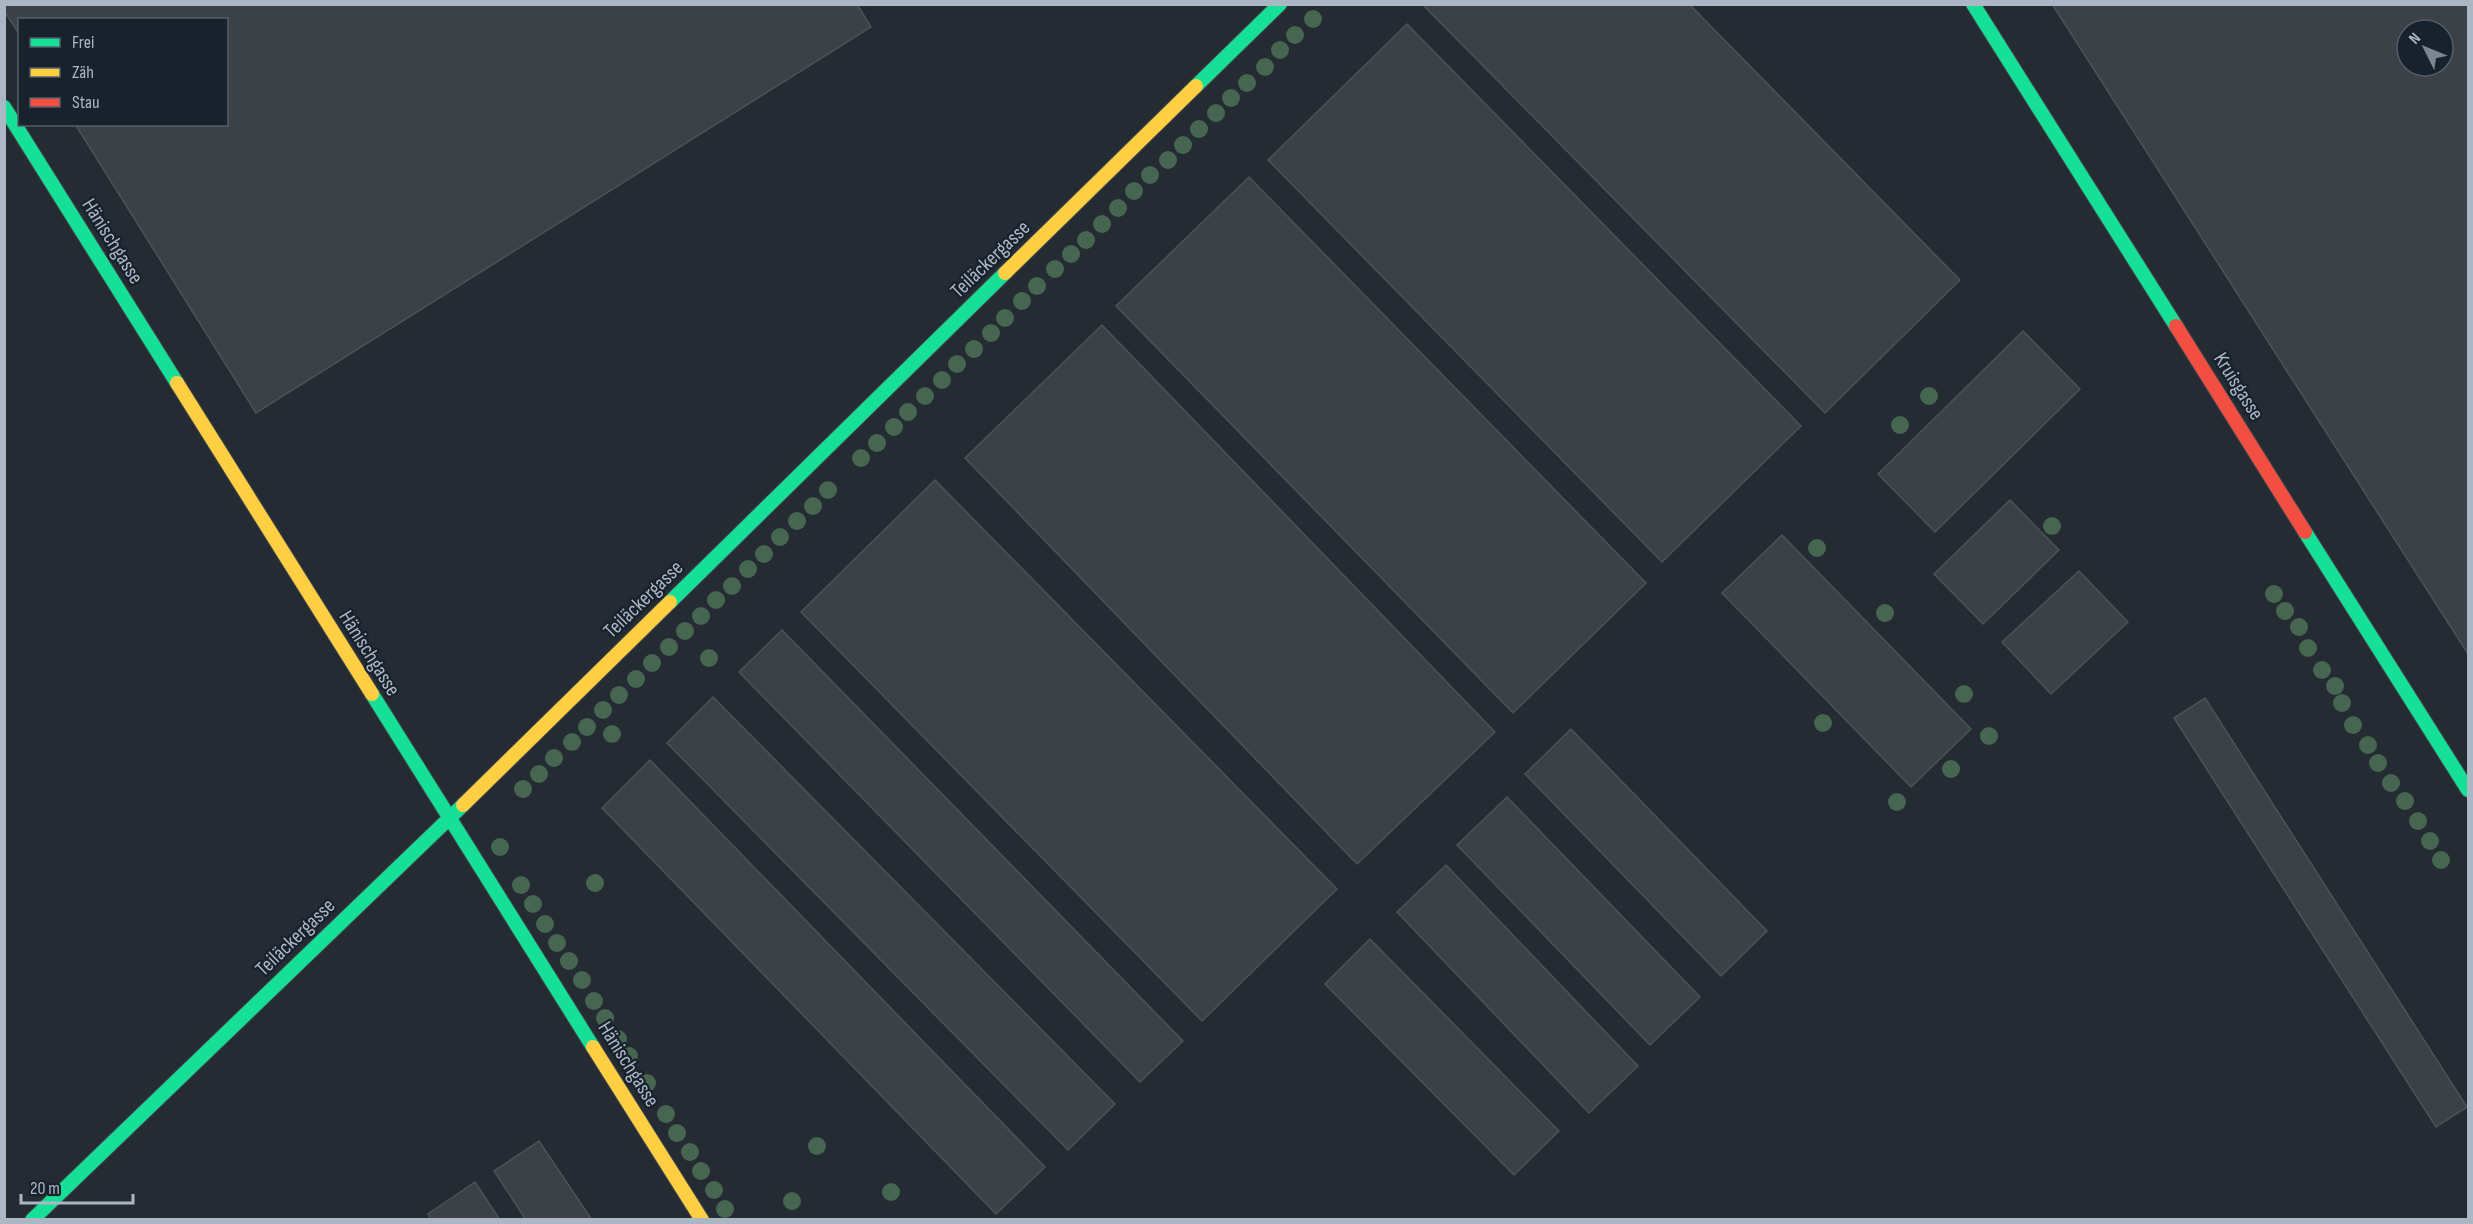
<svg xmlns="http://www.w3.org/2000/svg" width="2473" height="1224" viewBox="0 0 2473 1224" font-family="'Sofia Sans Condensed',sans-serif">
  <rect width="100%" height="100%" fill="#242b32"/>
  <path fill="#3b4147" stroke="#4b525a" stroke-width="1.5" fill-rule="evenodd" d="M 4,4 L 857,4 L 871,27 L 256,413 L 75,124 L 226,124 L 226,20 L 20,20 L 20,35 L 4,11 Z
    M 1426,4 L 1689,4 L 1960,280 L 1825,413 L 1424,6 Z
    M 2052,4 L 2468,4 L 2468,654 ZM 2407,30 L 2443,30 L 2443,66 L 2407,66 Z
    M 1407,24 L 1801,426 L 1662,562 L 1268,160 Z
    M 1249,177 L 1646,583 L 1513,713 L 1116,306 Z
    M 1102,325 L 1495,732 L 1357,864 L 965,458 Z
    M 2023,331 L 2080,389 L 1935,532 L 1878,474 Z
    M 935,480 L 1337,889 L 1202,1021 L 801,612 Z
    M 2010,500 L 2059,550 L 1983,624 L 1934,574 Z
    M 1782,535 L 1971,729 L 1911,787 L 1722,593 Z
    M 2079,571 L 2128,622 L 2051,694 L 2002,642 Z
    M 782,630 L 1183,1041 L 1140,1082 L 739,672 Z
    M 713,697 L 1115,1104 L 1068,1150 L 667,743 Z
    M 2205,698 L 2467,1107 L 2436,1127 L 2174,718 Z
    M 1571,729 L 1767,931 L 1721,976 L 1525,774 Z
    M 650,760 L 1045,1167 L 996,1214 L 602,808 Z
    M 1507,797 L 1700,997 L 1650,1045 L 1457,845 Z
    M 1446,865 L 1638,1066 L 1589,1113 L 1397,912 Z
    M 1370,939 L 1559,1131 L 1514,1175 L 1325,984 Z
    M 539,1141 L 592,1220 L 526,1220 L 494,1171 Z
    M 475,1182 L 500,1220 L 431,1220 L 428,1214 Z"/>
  <g fill="none" stroke-linecap="round" stroke-linejoin="round">
    <defs>
      <path id="fast" d="M 1973,4 L 2176,326
        M 1196,86 L 1280,4
        M 4,107 L 177,383
        M 2305,532 L 2468,790
        M 670,602 L 1005,273
        M 372,694 L 593,1047
        M 32,1220 L 463,805"/>
      <path id="slow" d="M 1005,273 L 1196,86
        M 177,383 L 372,694
        M 463,805 L 670,602
        M 593,1047 L 702,1220"/>
      <path id="jam" d="M 2176,326 L 2305,532"/>
    </defs>
    <use href="#fast" stroke="#42474d" stroke-width="16"/>
    <use href="#slow" stroke="#42474d" stroke-width="16"/>
    <use href="#jam" stroke="#42474d" stroke-width="16"/>
    <use href="#fast" stroke="#16e098" stroke-width="14"/>
    <use href="#slow" stroke="#ffcf43" stroke-width="14"/>
    <use href="#jam" stroke="#f24e42" stroke-width="14"/>
  </g>
  <g fill="#466651">
    <circle cx="1313" cy="19" r="9"/>
    <circle cx="1295" cy="35" r="9"/>
    <circle cx="1280" cy="50" r="9"/>
    <circle cx="1265" cy="67" r="9"/>
    <circle cx="1247" cy="83" r="9"/>
    <circle cx="1231" cy="98" r="9"/>
    <circle cx="1216" cy="113" r="9"/>
    <circle cx="1199" cy="129" r="9"/>
    <circle cx="1183" cy="145" r="9"/>
    <circle cx="1168" cy="160" r="9"/>
    <circle cx="1150" cy="175" r="9"/>
    <circle cx="1134" cy="191" r="9"/>
    <circle cx="1118" cy="208" r="9"/>
    <circle cx="1102" cy="224" r="9"/>
    <circle cx="1086" cy="240" r="9"/>
    <circle cx="1071" cy="254" r="9"/>
    <circle cx="1055" cy="269" r="9"/>
    <circle cx="1037" cy="286" r="9"/>
    <circle cx="1022" cy="301" r="9"/>
    <circle cx="1005" cy="318" r="9"/>
    <circle cx="991" cy="333" r="9"/>
    <circle cx="974" cy="349" r="9"/>
    <circle cx="957" cy="364" r="9"/>
    <circle cx="942" cy="380" r="9"/>
    <circle cx="925" cy="396" r="9"/>
    <circle cx="1929" cy="396" r="9"/>
    <circle cx="908" cy="412" r="9"/>
    <circle cx="1900" cy="425" r="9"/>
    <circle cx="894" cy="427" r="9"/>
    <circle cx="877" cy="443" r="9"/>
    <circle cx="861" cy="458" r="9"/>
    <circle cx="828" cy="490" r="9"/>
    <circle cx="813" cy="506" r="9"/>
    <circle cx="797" cy="521" r="9"/>
    <circle cx="2052" cy="526" r="9"/>
    <circle cx="780" cy="537" r="9"/>
    <circle cx="1817" cy="548" r="9"/>
    <circle cx="764" cy="554" r="9"/>
    <circle cx="748" cy="569" r="9"/>
    <circle cx="732" cy="586" r="9"/>
    <circle cx="2274" cy="594" r="9"/>
    <circle cx="716" cy="600" r="9"/>
    <circle cx="2285" cy="611" r="9"/>
    <circle cx="1885" cy="613" r="9"/>
    <circle cx="701" cy="616" r="9"/>
    <circle cx="2299" cy="627" r="9"/>
    <circle cx="685" cy="631" r="9"/>
    <circle cx="669" cy="647" r="9"/>
    <circle cx="2308" cy="648" r="9"/>
    <circle cx="709" cy="658" r="9"/>
    <circle cx="652" cy="663" r="9"/>
    <circle cx="2322" cy="670" r="9"/>
    <circle cx="636" cy="679" r="9"/>
    <circle cx="2335" cy="686" r="9"/>
    <circle cx="1964" cy="694" r="9"/>
    <circle cx="619" cy="695" r="9"/>
    <circle cx="2342" cy="703" r="9"/>
    <circle cx="603" cy="710" r="9"/>
    <circle cx="1823" cy="723" r="9"/>
    <circle cx="2353" cy="725" r="9"/>
    <circle cx="587" cy="727" r="9"/>
    <circle cx="612" cy="734" r="9"/>
    <circle cx="1989" cy="736" r="9"/>
    <circle cx="572" cy="742" r="9"/>
    <circle cx="2368" cy="745" r="9"/>
    <circle cx="554" cy="758" r="9"/>
    <circle cx="2378" cy="763" r="9"/>
    <circle cx="1951" cy="769" r="9"/>
    <circle cx="539" cy="774" r="9"/>
    <circle cx="2391" cy="783" r="9"/>
    <circle cx="523" cy="789" r="9"/>
    <circle cx="2405" cy="801" r="9"/>
    <circle cx="1897" cy="802" r="9"/>
    <circle cx="2418" cy="821" r="9"/>
    <circle cx="2430" cy="841" r="9"/>
    <circle cx="500" cy="847" r="9"/>
    <circle cx="2441" cy="860" r="9"/>
    <circle cx="595" cy="883" r="9"/>
    <circle cx="521" cy="885" r="9"/>
    <circle cx="533" cy="904" r="9"/>
    <circle cx="545" cy="924" r="9"/>
    <circle cx="557" cy="943" r="9"/>
    <circle cx="569" cy="961" r="9"/>
    <circle cx="582" cy="980" r="9"/>
    <circle cx="594" cy="1001" r="9"/>
    <circle cx="605" cy="1018" r="9"/>
    <circle cx="618" cy="1039" r="9"/>
    <circle cx="629" cy="1056" r="9"/>
    <circle cx="647" cy="1083" r="9"/>
    <circle cx="666" cy="1114" r="9"/>
    <circle cx="677" cy="1133" r="9"/>
    <circle cx="817" cy="1146" r="9"/>
    <circle cx="690" cy="1152" r="9"/>
    <circle cx="701" cy="1171" r="9"/>
    <circle cx="714" cy="1190" r="9"/>
    <circle cx="891" cy="1192" r="9"/>
    <circle cx="792" cy="1201" r="9"/>
    <circle cx="725" cy="1209" r="9"/>
  </g>
  <g text-anchor="middle" stroke-width="4.5" stroke-linejoin="round" paint-order="stroke">
    <g font-size="21" fill="#acb7c5" stroke="#17222c">
      <text transform="translate(113 241) rotate(58)" y="7">Hänischgasse</text>
      <text transform="translate(990 259) rotate(-44)" y="7">Teiläckergasse</text>
      <text transform="translate(2239 386) rotate(58)" y="7">Kruisgasse</text>
      <text transform="translate(643 599) rotate(-44)" y="7">Teiläckergasse</text>
      <text transform="translate(370 653) rotate(58)" y="7">Hänischgasse</text>
      <text transform="translate(295 937) rotate(-44)" y="7">Teiläckergasse</text>
      <text transform="translate(629 1064) rotate(58)" y="7">Hänischgasse</text>
    </g>
  </g>
  <rect width="2473" height="1224" fill="none" stroke="#acb7c5" stroke-width="12"/>
  <rect x="18" y="18" width="210" height="108" fill="#17222c" stroke="#535e69" stroke-width="1.5"/>
  <rect x="30" y="38" width="30" height="9" fill="#16e098" stroke="#535e69" stroke-width="1.5"/>
  <text x="72" y="48" font-size="18" fill="#acb7c5">Frei</text>
  <rect x="30" y="68" width="30" height="9" fill="#ffcf43" stroke="#535e69" stroke-width="1.5"/>
  <text x="72" y="78" font-size="18" fill="#acb7c5">Zäh</text>
  <rect x="30" y="98" width="30" height="9" fill="#f24e42" stroke="#535e69" stroke-width="1.5"/>
  <text x="72" y="108" font-size="18" fill="#acb7c5">Stau</text>
  <g transform="translate(2425 48) rotate(313)"><circle r="28" fill="#17222c" stroke="#535e69" stroke-width="1.5"/>
  <path d="M0-4.5L10 22L0 15L-10 22Z" fill="#7c8692"/>
  <text y="-9" font-size="16" font-weight="bold" text-anchor="middle" fill="#acb7c5">N</text>
  </g>
  <path d="M21 1194v9h112v-9" fill="none" stroke="#acb7c5" stroke-width="3"/>
  <text x="30" y="1194" font-size="18" fill="#acb7c5" stroke="#17222c" stroke-width="4.5" paint-order="stroke">20 m</text>
</svg>
